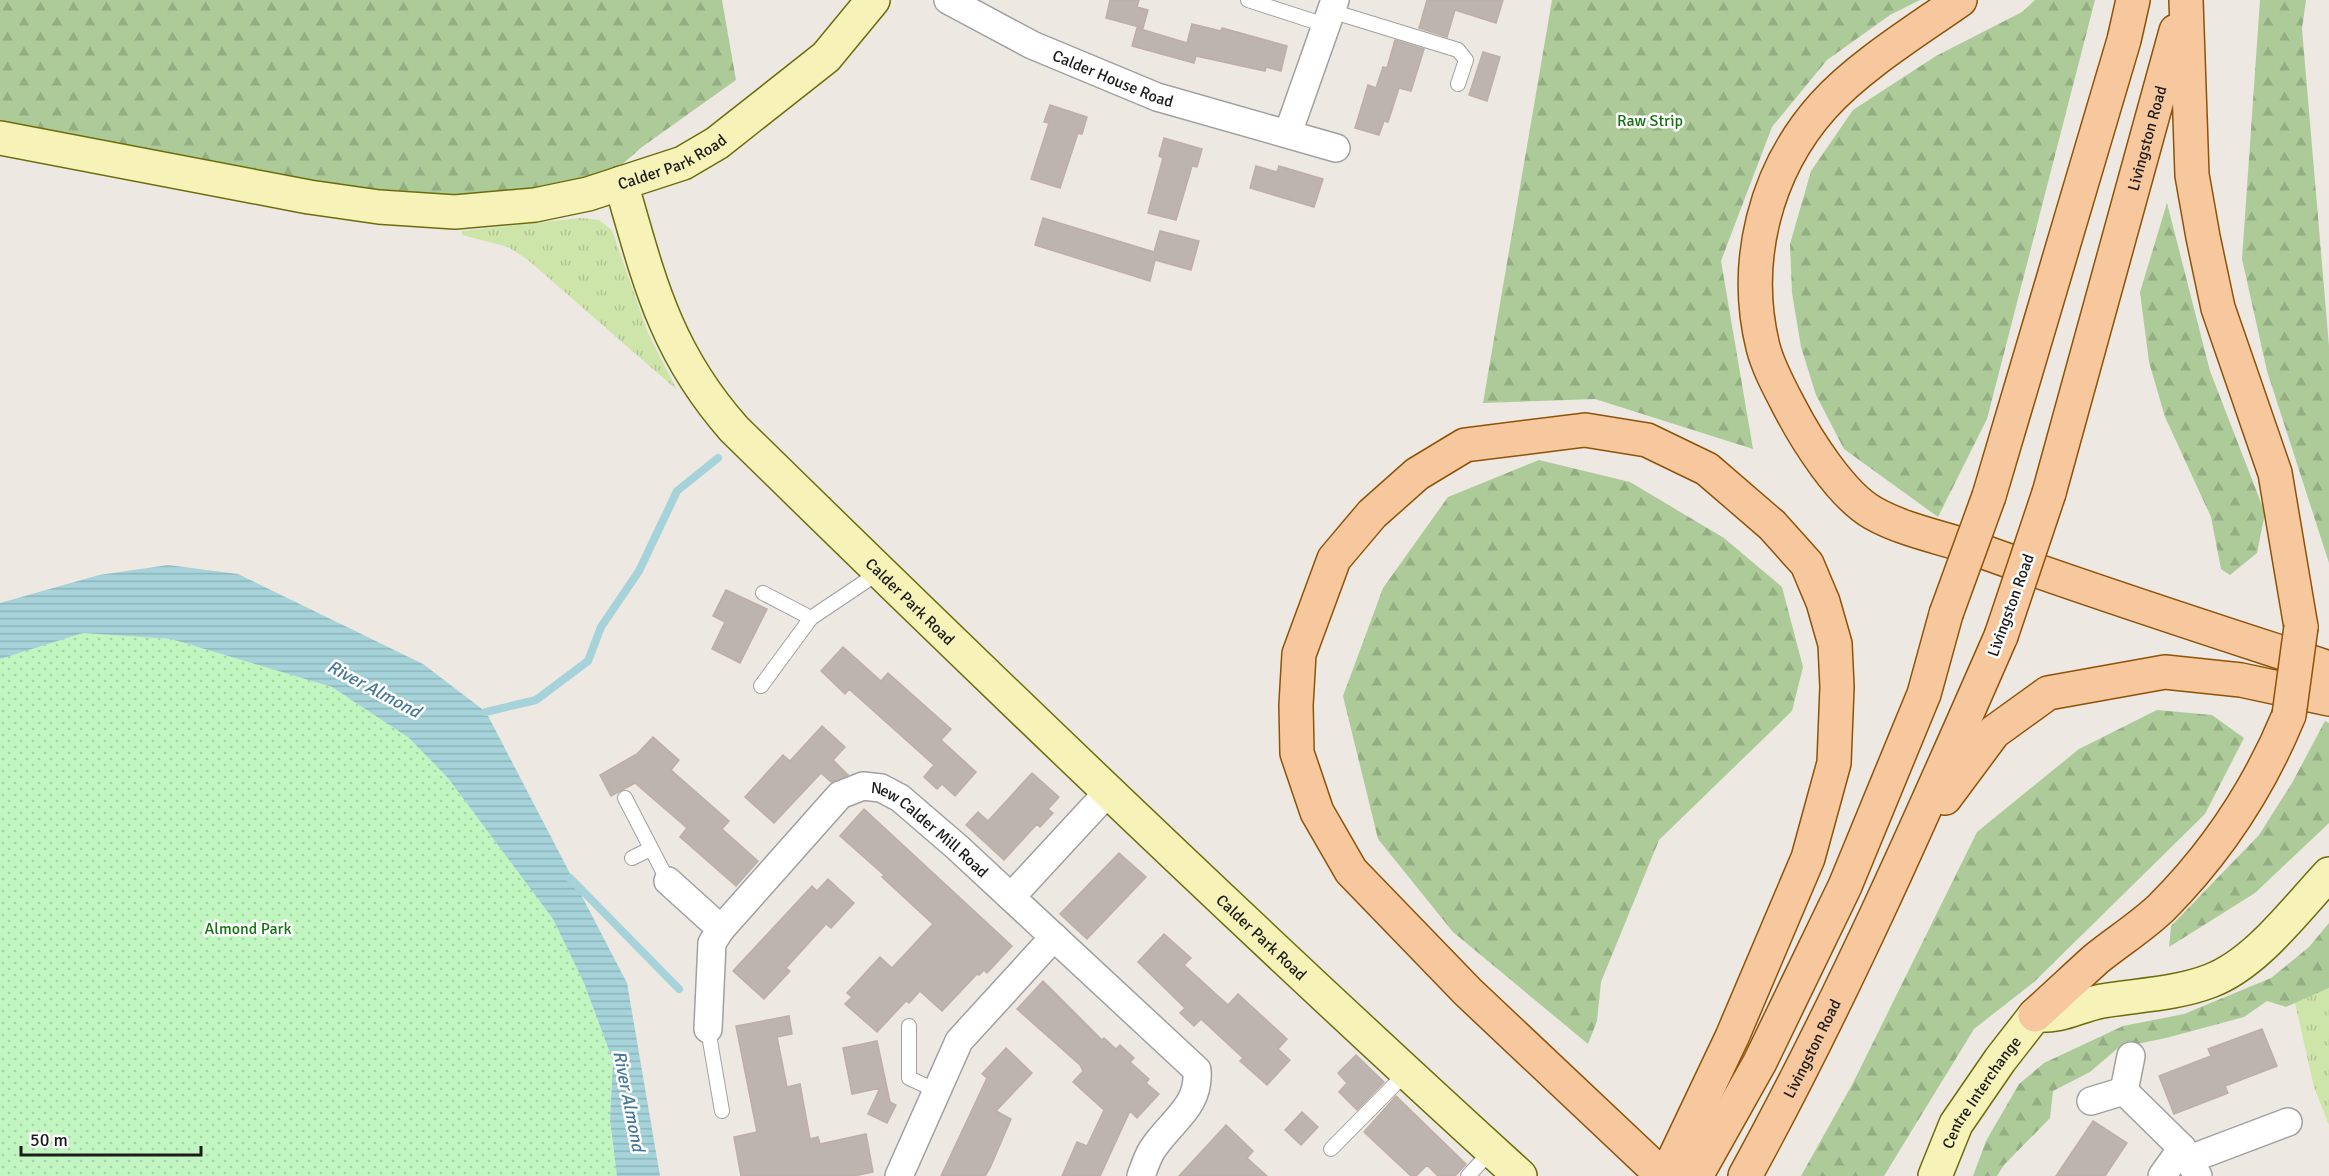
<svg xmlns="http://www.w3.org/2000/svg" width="2329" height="1176" viewBox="0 0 2329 1176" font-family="Signika,sans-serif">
  <defs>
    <pattern id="grass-tufts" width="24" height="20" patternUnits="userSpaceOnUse" patternTransform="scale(1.5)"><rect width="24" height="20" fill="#cee5aa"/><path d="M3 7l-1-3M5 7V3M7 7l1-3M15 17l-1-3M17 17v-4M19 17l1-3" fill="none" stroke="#b0c492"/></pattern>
    <pattern id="forest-firs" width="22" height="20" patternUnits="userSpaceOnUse" patternTransform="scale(1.5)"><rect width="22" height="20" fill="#adcb99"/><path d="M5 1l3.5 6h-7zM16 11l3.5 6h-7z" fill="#94ae83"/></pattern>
    <pattern id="park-dots" width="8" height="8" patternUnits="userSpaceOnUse" patternTransform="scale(1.5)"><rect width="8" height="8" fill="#c2f6c1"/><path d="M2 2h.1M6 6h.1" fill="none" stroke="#a6d2a5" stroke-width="1.8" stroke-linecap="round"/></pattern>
    <pattern id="water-rules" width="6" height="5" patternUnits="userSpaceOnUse" patternTransform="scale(1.5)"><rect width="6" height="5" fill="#a5d3d9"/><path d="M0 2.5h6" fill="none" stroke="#8db5ba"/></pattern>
  </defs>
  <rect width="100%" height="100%" fill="#ede8e2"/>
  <path fill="url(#grass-tufts)" d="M 581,218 L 599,220 L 612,230 L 648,333 L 677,390 L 528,260 L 508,247 L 462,235 L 462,231 Z
    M 2329,988 L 2329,1125 L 2314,1087 L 2295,1003 Z"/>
  <path fill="url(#forest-firs)" d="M 0,0 L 722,0 L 736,80 L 642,147 L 588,194 L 494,209 L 0,138 Z
    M 1552,0 L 1920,0 L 1890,15 L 1827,60 L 1772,127 L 1721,261 L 1753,449 L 1595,399 L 1483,403 Z
    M 2035,0 L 2095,0 L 1987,419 L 1938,517 L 1844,449 L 1816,395 L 1801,347 L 1792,293 L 1790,244 L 1811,171 L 1853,110 L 1936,56 L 2022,12 Z
    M 2260,0 L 2306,0 L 2302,29 L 2329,346 L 2329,563 L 2267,371 L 2242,259 Z
    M 2167,203 L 2210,371 L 2265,513 L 2257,553 L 2230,575 L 2221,569 L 2211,517 L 2165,417 L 2149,362 L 2140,292 Z
    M 1539,460 L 1630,482 L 1724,538 L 1782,587 L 1803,667 L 1792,711 L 1659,840 L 1601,982 L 1597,1021 L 1588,1044 L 1453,932 L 1378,839 L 1343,696 L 1383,588 L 1448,497 Z
    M 2157,710 L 2212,715 L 2244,738 L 2205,814 L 2034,982 L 1974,1029 L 1884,1176 L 1801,1176 L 1853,1083 L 1977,832 L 2079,749 Z
    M 2325,721 L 2329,723 L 2329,823 L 2255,893 L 2169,947 L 2171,926 L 2259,835 L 2292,783 Z
    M 2329,923 L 2329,988 L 2286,1007 L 2267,1001 L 2244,1017 L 2166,1038 L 2118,1048 L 2090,1072 L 2053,1091 L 2050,1118 L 2004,1165 L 1997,1176 L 1973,1176 L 1986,1141 L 2019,1084 L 2044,1063 L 2123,1026 L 2184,1014 L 2271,978 L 2309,947 Z"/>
  <path fill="url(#park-dots)" d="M 83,633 L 171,639 L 332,687 L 409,738 L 448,778 L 553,919 L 584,983 L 613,1061 L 610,1120 L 617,1176 L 0,1176 L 0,659 Z"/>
  <path fill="url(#water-rules)" d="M 168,565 L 238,574 L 423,664 L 486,712 L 627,983 L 660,1176 L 617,1176 L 610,1120 L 613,1061 L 584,983 L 553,919 L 448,778 L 409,738 L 332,687 L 171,639 L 83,633 L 0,659 L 0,603 L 99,575 Z"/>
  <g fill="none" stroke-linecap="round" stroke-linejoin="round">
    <path stroke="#a5d3d9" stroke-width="8" d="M 486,712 L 536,700 L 588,661 L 601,627 L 639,571 L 677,491 L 718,458
      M 570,878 L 679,989"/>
  </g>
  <path fill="#bdb4af" stroke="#beaea6" stroke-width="1.5" d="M 1110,0 L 1139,0 L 1137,7 L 1148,10 L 1143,28 L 1106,18 Z
    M 1427,0 L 1503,0 L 1496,23 L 1455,10 L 1447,37 L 1419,28 Z
    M 1192,24 L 1221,31 L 1222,28 L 1287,46 L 1281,71 L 1266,67 L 1265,71 L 1196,56 L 1194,63 L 1132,46 L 1137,28 L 1187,43 Z
    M 1395,40 L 1424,49 L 1411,91 L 1399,88 L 1388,122 L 1384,121 L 1379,135 L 1355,128 L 1368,85 L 1376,88 L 1383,67 L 1387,68 Z
    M 1483,52 L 1500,57 L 1487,101 L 1469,95 Z
    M 1050,105 L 1087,117 L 1082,134 L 1078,133 L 1060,188 L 1031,179 L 1049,123 L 1044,122 Z
    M 1164,138 L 1202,149 L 1197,167 L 1192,166 L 1176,220 L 1148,213 L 1163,158 L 1159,156 Z
    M 1256,166 L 1277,172 L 1279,166 L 1323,179 L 1314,207 L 1250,188 Z
    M 1043,218 L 1154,252 L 1160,231 L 1199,241 L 1191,270 L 1155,260 L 1150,281 L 1035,245 Z
    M 726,590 L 767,609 L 740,663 L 712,649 L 725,622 L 713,616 Z
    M 843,647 L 881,681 L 888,673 L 951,729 L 941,740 L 976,772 L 955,796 L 942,784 L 937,789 L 924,777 L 934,765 L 849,689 L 845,694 L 821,671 Z
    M 822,726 L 845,747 L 833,760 L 848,775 L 831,782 L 821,773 L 774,823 L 745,797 L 783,755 L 790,761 Z
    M 653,737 L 679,760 L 671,770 L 729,821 L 722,829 L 758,861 L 736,886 L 680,837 L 687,828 L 635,783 L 611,796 L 600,775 L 637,754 Z
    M 1032,773 L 1059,797 L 1048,809 L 1053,813 L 1040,827 L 1037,824 L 1004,860 L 966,825 L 978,812 L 988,821 Z
    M 864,809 L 1012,946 L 987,973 L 984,970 L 979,975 L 977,974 L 942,1011 L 920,991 L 909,1003 L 906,1001 L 877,1032 L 845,1004 L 852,997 L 847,993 L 880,957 L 892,968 L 933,924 L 882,877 L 884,875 L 840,836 Z
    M 1119,853 L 1146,877 L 1087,939 L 1060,914 Z
    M 828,879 L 854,903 L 831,928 L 826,924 L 786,968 L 790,971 L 764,999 L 733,971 L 812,886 L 817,891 Z
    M 1164,934 L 1191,958 L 1184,965 L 1228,1005 L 1238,994 L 1287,1039 L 1278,1049 L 1290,1060 L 1267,1085 L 1240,1061 L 1243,1058 L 1201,1019 L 1194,1026 L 1180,1013 L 1185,1008 L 1138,962 Z
    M 1043,981 L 1102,1040 L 1104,1038 L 1116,1049 L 1120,1045 L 1134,1058 L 1130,1062 L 1149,1079 L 1146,1083 L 1159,1094 L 1137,1118 L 1130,1111 L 1100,1176 L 1062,1176 L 1077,1142 L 1087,1146 L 1104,1110 L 1073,1082 L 1083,1071 L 1080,1065 L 1017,1009 Z
    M 789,1016 L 792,1034 L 777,1037 L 787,1087 L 800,1084 L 810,1139 L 818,1137 L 820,1144 L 866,1134 L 873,1172 L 854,1176 L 741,1176 L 734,1137 L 757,1132 L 736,1026 Z
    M 2262,1029 L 2277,1066 L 2225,1086 L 2228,1093 L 2174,1114 L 2159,1076 L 2211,1056 L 2208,1049 Z
    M 877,1041 L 890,1102 L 896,1105 L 887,1123 L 868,1114 L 880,1088 L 852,1094 L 843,1048 Z
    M 1006,1048 L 1032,1073 L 996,1111 L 1011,1119 L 990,1168 L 985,1176 L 941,1176 L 987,1078 L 982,1074 Z
    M 1356,1055 L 1384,1082 L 1357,1110 L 1339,1092 L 1347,1083 L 1338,1073 Z
    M 1396,1096 L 1466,1164 L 1455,1176 L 1438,1176 L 1427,1165 L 1416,1176 L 1411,1176 L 1364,1132 Z
    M 1302,1112 L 1318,1127 L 1301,1145 L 1285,1130 Z
    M 2093,1121 L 2127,1143 L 2105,1176 L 2056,1176 Z
    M 1226,1125 L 1253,1151 L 1247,1158 L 1267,1176 L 1179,1176 Z"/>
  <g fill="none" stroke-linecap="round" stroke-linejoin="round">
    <defs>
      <path id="lane" d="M 1248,0 L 1325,25
        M 1331,11 L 1458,50 L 1466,60 L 1458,84
        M 763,593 L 811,618
        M 761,686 L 811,618 L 881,571
        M 625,798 L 668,881
        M 632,858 L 650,849
        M 909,1026 L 909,1078 L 937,1091
        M 708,1029 L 722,1111
        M 1331,1149 L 1406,1073
        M 1468,1176 L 1492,1150"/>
      <g id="street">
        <path id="s1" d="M 948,0 L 1032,45 L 1157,97 L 1336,148"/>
        <path d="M 1288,133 L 1335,0"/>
        <path d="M 668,881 L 721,929"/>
        <path d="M 1011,897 L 1109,791"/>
        <path id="s2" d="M 708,1029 L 712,943 L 721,929 L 840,795 L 863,786 L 881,788 L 900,798 L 957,847 L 1197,1070 C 1200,1108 1170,1121 1152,1150 C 1147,1158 1144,1168 1141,1176"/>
        <path d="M 2124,1091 L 2131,1056"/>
        <path d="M 2091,1101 L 2124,1091 L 2182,1148 L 2198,1176"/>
        <path d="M 2190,1159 L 2288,1122"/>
        <path d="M 899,1176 L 959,1041 L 1054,937"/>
        <path d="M 2162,1176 L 2182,1148"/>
      </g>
      <g id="secondary">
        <path id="s3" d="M 0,138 L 309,197 L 379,207 L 455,212 L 535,205 L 588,194 L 683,163 L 717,143 L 826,57 L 873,0"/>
        <path id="s4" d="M 621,183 C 649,280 665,351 734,429 C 992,682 1253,933 1520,1176"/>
        <path id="s5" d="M 1935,1176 L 1956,1124 L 2000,1060 L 2035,1015 C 2064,1017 2076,1006 2102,1001 C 2138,995 2176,994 2210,981 C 2256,964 2296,909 2329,874"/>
      </g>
      <g id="primary">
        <path d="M 1960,0 C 1916,31 1859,66 1823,106 C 1765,171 1742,262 1763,347 C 1768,367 1780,389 1790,408 C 1806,439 1841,495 1873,513 C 1903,530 1940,537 1973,548 C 2091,591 2210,629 2329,668"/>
        <path d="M 2186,0 L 2192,175 L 2203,237 L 2218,308 L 2275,473 L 2301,627"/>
        <path id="s6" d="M 2049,493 L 2176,31"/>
        <path d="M 1989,496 L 2124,40 L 2133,0"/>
        <path d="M 1945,798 L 1994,732 L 2048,693 L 2165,672 L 2241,680 L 2329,699"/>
        <path d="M 2035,1015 C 2056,996 2076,977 2096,959 C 2117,942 2141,927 2161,908 C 2217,852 2259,788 2289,715"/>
        <path d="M 1663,1176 L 1468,992 L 1351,871 L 1317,812 L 1297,753 L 1296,705 L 1299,654 L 1334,559 L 1372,514 L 1417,474 L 1465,445 L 1585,430 L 1647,440 L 1707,469 L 1772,525 L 1807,564 L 1823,602 L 1835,644 L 1837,687 L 1834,763 L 1808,858 L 1732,1037 L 1666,1176"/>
        <path d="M 1696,1176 L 1760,1062 L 1845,886 L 1924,694 L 1946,614"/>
        <path id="s7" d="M 1745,1176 C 1841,1001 1921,819 2001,636"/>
      </g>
    </defs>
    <use href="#lane" stroke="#a0a0a0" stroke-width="16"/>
    <use href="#street" stroke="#a0a0a0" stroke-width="30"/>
    <use href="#secondary" stroke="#6c6d0a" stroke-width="36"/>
    <use href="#primary" stroke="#8d5307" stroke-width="36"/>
    <use href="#lane" stroke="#fff" stroke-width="14"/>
    <use href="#street" stroke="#fff" stroke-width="27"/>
    <use href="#secondary" stroke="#f6f2b8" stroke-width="33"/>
    <use href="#primary" stroke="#f7c79e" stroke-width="33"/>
    <defs>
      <path id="primary-bridge" d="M 1946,614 L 1989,496
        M 2001,636 L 2049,493
        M 2289,715 L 2301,627"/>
    </defs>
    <use href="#primary-bridge" stroke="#8d5307" stroke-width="36" stroke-linecap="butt"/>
    <use href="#primary-bridge" stroke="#f7c79e" stroke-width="33"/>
  </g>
  <g text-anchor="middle" stroke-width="5" stroke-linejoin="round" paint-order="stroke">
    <g font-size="16" fill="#1c1c1c" stroke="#fff">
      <text dy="6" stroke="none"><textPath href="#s1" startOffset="183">Calder House Road</textPath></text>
      <text dy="6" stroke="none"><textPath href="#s6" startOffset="368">Livingston Road</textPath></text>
      <text dy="6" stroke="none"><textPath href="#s3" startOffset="686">Calder Park Road</textPath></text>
      <text dy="6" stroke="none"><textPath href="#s4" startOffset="520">Calder Park Road</textPath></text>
      <text transform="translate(2010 605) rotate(-70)" y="6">Livingston Road</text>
      <text dy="6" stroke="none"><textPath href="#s2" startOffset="388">New Calder Mill Road</textPath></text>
      <text dy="6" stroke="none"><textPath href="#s4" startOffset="1006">Calder Park Road</textPath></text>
      <text dy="6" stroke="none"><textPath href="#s7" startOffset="144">Livingston Road</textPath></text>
      <text dy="6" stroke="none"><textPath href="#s5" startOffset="96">Centre Interchange</textPath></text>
    </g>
    <g font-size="16" fill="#137411" stroke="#fff">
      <text x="1650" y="126">Raw Strip</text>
      <text x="248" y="934">Almond Park</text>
    </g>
    <g font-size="18" font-style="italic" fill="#487898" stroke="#fff">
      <text transform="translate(374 689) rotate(28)" y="6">River Almond</text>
      <text transform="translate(629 1101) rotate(79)" y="6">River Almond</text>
    </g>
  </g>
  <path d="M21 1146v9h180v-9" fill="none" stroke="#1c1c1c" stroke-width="3"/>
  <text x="30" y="1146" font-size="18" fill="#1c1c1c" stroke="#ffffff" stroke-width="4.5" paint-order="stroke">50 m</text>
</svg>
